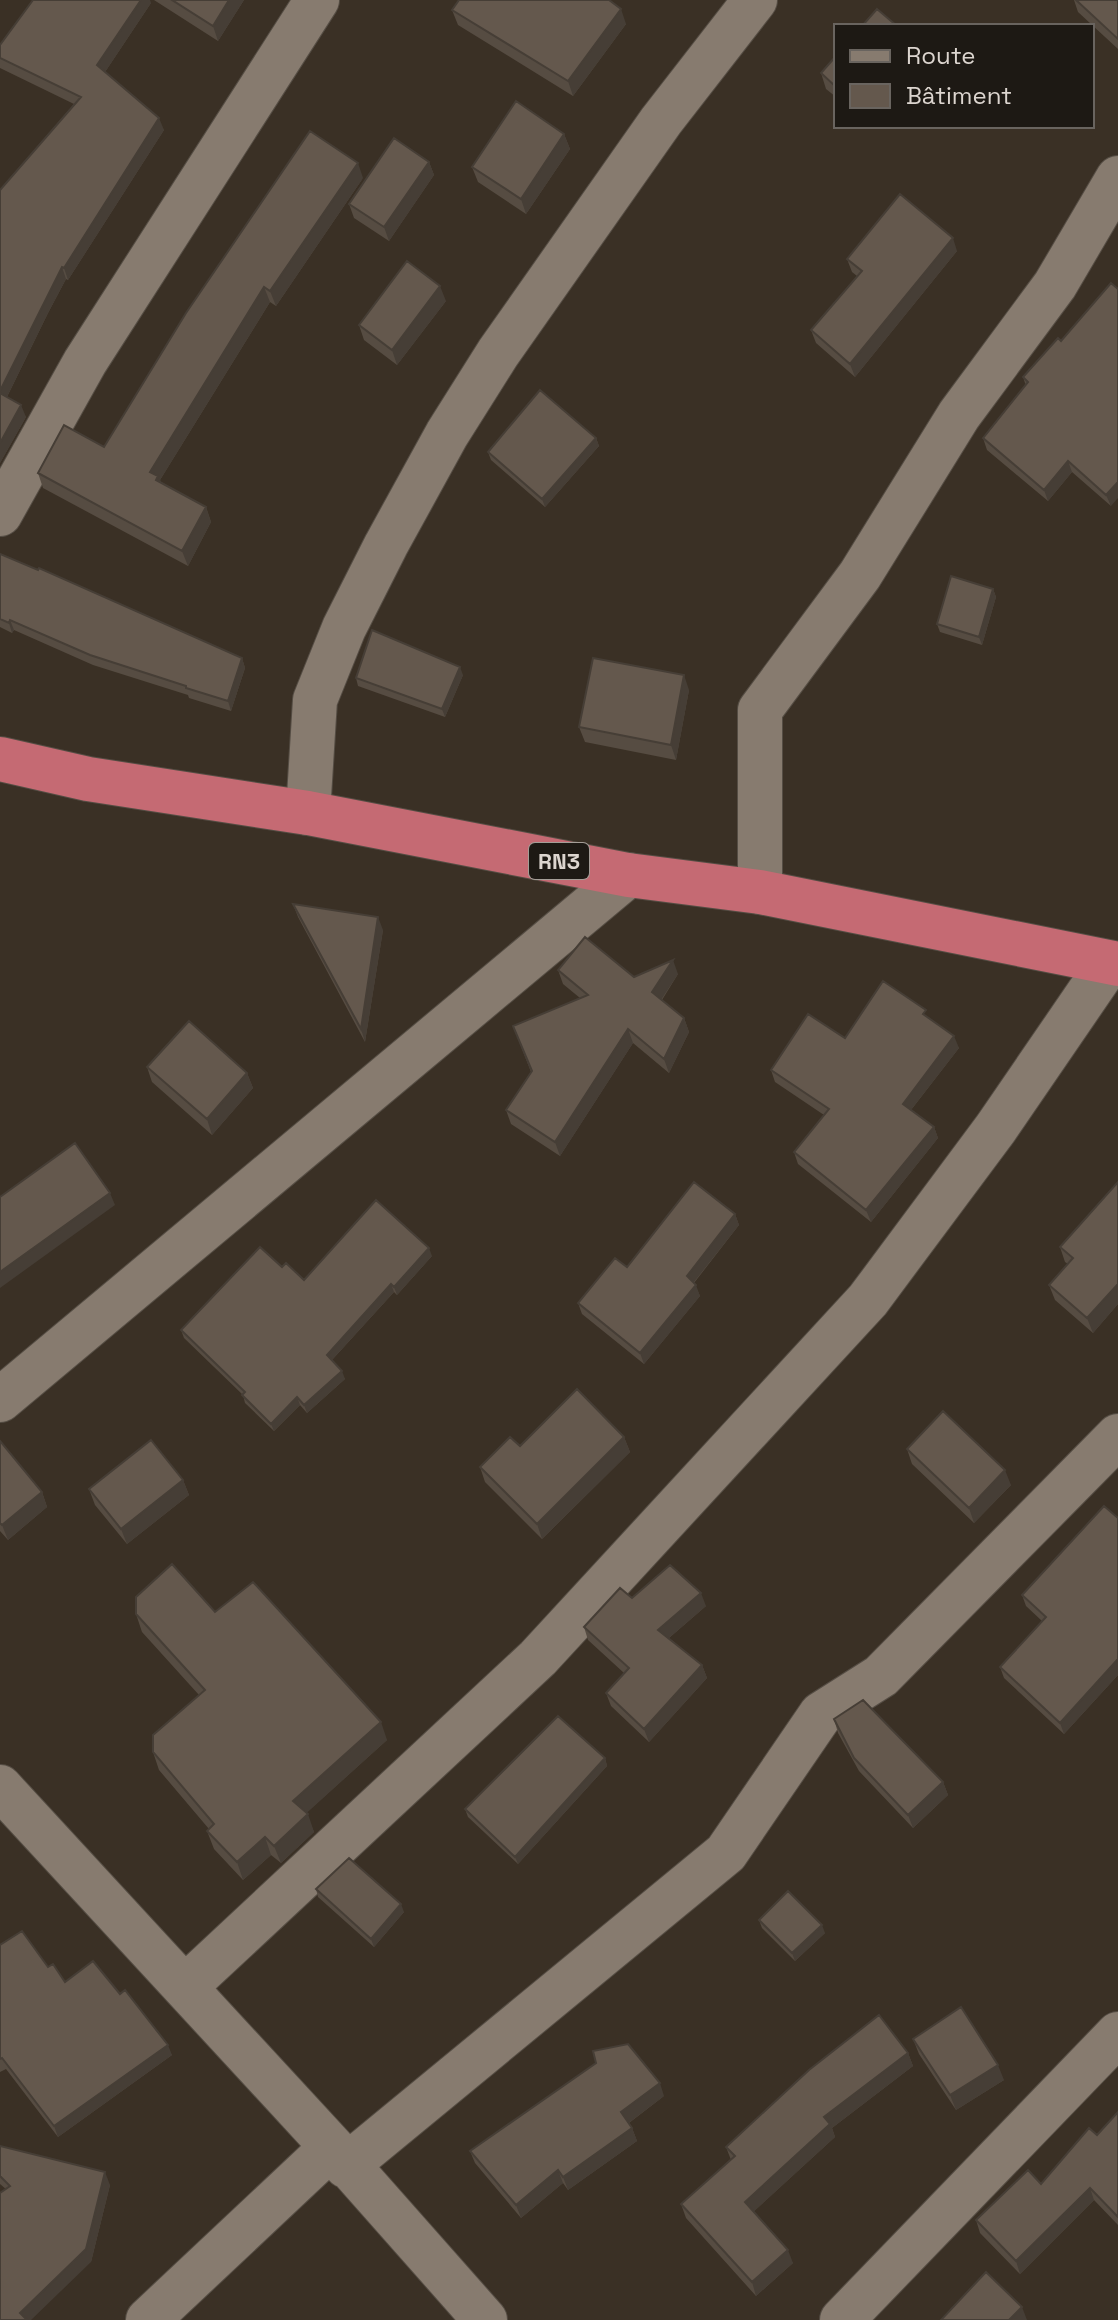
<svg xmlns="http://www.w3.org/2000/svg" width="1118" height="2320" viewBox="0 0 1118 2320" font-family="'Space Grotesk',sans-serif">
  <rect width="100%" height="100%" fill="#3a3025"/>
  <g fill="none" stroke-linecap="round" stroke-linejoin="round">
    <defs>
      <path id="minor" d="M 0,514 L 85,362 L 317,0
        M 308,813 L 315,700 L 344,628 L 386,545 L 447,434 L 498,353 L 661,121 L 755,0
        M 760,892 L 760,710 L 860,575 L 959,415 L 1055,285 L 1118,178
        M 0,1400 L 628,875
        M 0,1787 L 332,2147 L 485,2320
        M 185,1987 L 538,1658 L 868,1300 L 996,1128 L 1109,963
        M 346,2166 L 726,1853 L 821,1714 L 881,1676 L 1118,1436
        M 148,2320 L 332,2147
        M 842,2320 L 1118,2034"/>
      <path id="highway" d="M 0,759 L 88,779 L 308,813 L 628,875 L 760,892 L 1118,964"/>
    </defs>
    <use href="#minor" stroke="#554d44" stroke-width="46"/>
    <use href="#highway" stroke="#554d44" stroke-width="46"/>
    <use href="#minor" stroke="#877b6f" stroke-width="44"/>
    <use href="#highway" stroke="#c56a73" stroke-width="44"/>
  </g>
  <path fill="#564c42" d="M 154,0 L 244,0 L 218,41 Z
    M 1074,0 L 1118,0 L 1118,49 L 1078,12 Z
    M 151,3 L 105,72 L 164,130 L 68,280 L 66,279 L 48,313 L 7,397 L 26,417 L 0,463 L 0,190 L 74,104 L 0,68 L 0,45 Z
    M 452,10 L 626,24 L 573,96 L 458,25 Z
    M 836,56 L 836,97 L 826,89 L 821,73 Z
    M 564,134 L 570,149 L 526,214 L 478,182 L 472,167 Z
    M 429,162 L 434,175 L 389,241 L 354,218 L 349,204 Z
    M 363,178 L 276,306 L 270,302 L 160,480 L 161,482 L 206,507 L 211,522 L 188,566 L 43,488 L 38,473 L 104,447 Z
    M 957,251 L 855,377 L 816,343 L 811,330 L 857,276 L 852,272 L 847,259 Z
    M 446,301 L 397,365 L 364,340 L 359,325 Z
    M 1058,338 L 1111,506 L 1072,472 L 1048,501 L 987,450 L 983,438 L 1026,386 L 1023,377 Z
    M 596,438 L 599,446 L 545,507 L 491,460 L 488,452 Z
    M 0,554 L 242,658 L 245,668 L 231,711 L 189,698 L 188,695 L 93,665 L 14,630 L 12,633 L 0,627 Z
    M 993,589 L 996,597 L 982,645 L 940,632 L 937,624 Z
    M 463,675 L 445,717 L 358,686 L 356,678 Z
    M 689,690 L 676,760 L 585,742 L 579,727 Z
    M 293,904 L 383,930 L 365,1042 L 298,917 Z
    M 558,970 L 634,977 L 678,974 L 662,1000 L 684,1018 L 689,1032 L 669,1073 L 633,1043 L 560,1156 L 511,1124 L 506,1110 L 531,1072 L 513,1026 L 580,998 L 563,984 Z
    M 930,1019 L 959,1048 L 911,1110 L 934,1127 L 938,1138 L 871,1222 L 798,1164 L 794,1152 L 824,1115 L 775,1082 L 771,1070 L 845,1038 Z
    M 147,1067 L 247,1073 L 253,1088 L 212,1135 L 152,1082 Z
    M 1118,1182 L 1118,1304 L 1093,1333 L 1055,1300 L 1049,1285 L 1068,1264 L 1065,1262 L 1060,1247 Z
    M 735,1214 L 739,1225 L 694,1283 L 700,1296 L 644,1364 L 582,1314 L 578,1303 L 627,1267 Z
    M 432,1256 L 397,1295 L 394,1292 L 332,1360 L 345,1379 L 307,1413 L 300,1405 L 274,1431 L 245,1403 L 243,1395 L 184,1338 L 181,1330 L 282,1267 L 304,1280 Z
    M 624,1437 L 630,1452 L 542,1539 L 485,1482 L 480,1467 L 520,1446 Z
    M 0,1441 L 42,1492 L 47,1507 L 8,1540 L 0,1531 Z
    M 907,1449 L 1011,1485 L 974,1523 L 912,1464 Z
    M 183,1480 L 189,1495 L 127,1544 L 95,1505 L 89,1489 Z
    M 1118,1518 L 1118,1675 L 1064,1734 L 1004,1678 L 1000,1667 L 1042,1621 L 1026,1606 L 1022,1595 Z
    M 632,1598 L 706,1606 L 669,1638 L 702,1665 L 707,1678 L 649,1742 L 611,1706 L 606,1693 L 624,1673 L 588,1640 L 584,1627 Z
    M 215,1612 L 387,1740 L 306,1813 L 314,1832 L 281,1863 L 271,1855 L 243,1880 L 214,1849 L 207,1831 L 209,1829 L 159,1770 L 153,1752 L 199,1695 L 142,1632 L 136,1614 Z
    M 834,1719 L 943,1782 L 948,1795 L 913,1828 L 859,1771 L 838,1733 Z
    M 605,1758 L 607,1766 L 518,1864 L 468,1817 L 465,1809 Z
    M 316,1889 L 404,1912 L 374,1947 L 318,1897 Z
    M 759,1920 L 825,1933 L 795,1961 L 762,1928 Z
    M 0,1945 L 48,1967 L 65,1982 L 120,1994 L 172,2055 L 58,2137 L 6,2069 L 0,2072 Z
    M 913,2039 L 1004,2080 L 956,2110 L 919,2054 Z
    M 908,2053 L 913,2066 L 832,2128 L 835,2137 L 753,2212 L 793,2263 L 756,2296 L 686,2218 L 681,2204 L 731,2160 L 726,2147 Z
    M 664,2096 L 629,2123 L 632,2128 L 637,2141 L 568,2190 L 563,2183 L 521,2218 L 475,2163 L 470,2151 Z
    M 1118,2112 L 1118,2225 L 1094,2200 L 1020,2274 L 980,2233 L 976,2220 L 1041,2184 L 1097,2135 Z
    M 0,2146 L 110,2185 L 91,2262 L 0,2184 Z"/>
  <path fill="#463e36" d="M 141,0 L 150,0 L 151,3 L 101,78 L 97,65 Z
    M 229,0 L 244,0 L 218,41 L 213,26 Z
    M 621,9 L 626,24 L 573,96 L 568,81 Z
    M 159,118 L 164,130 L 68,280 L 64,268 Z
    M 564,134 L 570,149 L 526,214 L 521,199 Z
    M 429,162 L 434,175 L 389,241 L 384,227 Z
    M 358,163 L 363,178 L 276,306 L 270,291 Z
    M 953,238 L 957,251 L 855,377 L 850,364 Z
    M 62,267 L 66,279 L 48,313 L 3,405 L 0,396 L 0,391 Z
    M 440,286 L 446,301 L 397,365 L 392,350 Z
    M 264,287 L 270,302 L 160,480 L 164,491 L 150,472 Z
    M 21,405 L 26,417 L 0,463 L 0,443 Z
    M 596,438 L 599,446 L 545,507 L 542,499 Z
    M 1068,461 L 1072,472 L 1048,501 L 1044,490 Z
    M 1118,482 L 1118,498 L 1111,506 L 1106,495 Z
    M 206,507 L 211,522 L 188,566 L 182,551 Z
    M 993,589 L 996,597 L 982,645 L 979,637 Z
    M 10,620 L 14,630 L 12,633 L 9,623 Z
    M 242,658 L 245,668 L 231,711 L 228,701 Z
    M 460,667 L 463,675 L 445,717 L 442,709 Z
    M 684,675 L 689,690 L 676,760 L 671,745 Z
    M 378,917 L 383,930 L 365,1042 L 361,1029 Z
    M 673,960 L 678,974 L 657,1006 L 652,992 Z
    M 684,1018 L 689,1032 L 669,1073 L 664,1059 Z
    M 628,1029 L 633,1043 L 560,1156 L 555,1142 Z
    M 954,1036 L 959,1048 L 907,1115 L 903,1104 Z
    M 247,1073 L 253,1088 L 212,1135 L 207,1119 Z
    M 934,1127 L 938,1138 L 871,1222 L 866,1210 Z
    M 110,1193 L 115,1205 L 0,1288 L 0,1272 Z
    M 735,1214 L 739,1225 L 690,1287 L 687,1276 Z
    M 429,1248 L 432,1256 L 397,1295 L 394,1287 Z
    M 391,1284 L 394,1292 L 330,1362 L 327,1355 Z
    M 1118,1284 L 1118,1304 L 1093,1333 L 1087,1318 Z
    M 696,1285 L 700,1296 L 644,1364 L 640,1353 Z
    M 342,1371 L 345,1379 L 307,1413 L 304,1405 Z
    M 297,1397 L 300,1405 L 274,1431 L 271,1424 Z
    M 624,1437 L 630,1452 L 542,1539 L 537,1524 Z
    M 1005,1470 L 1011,1485 L 974,1523 L 969,1508 Z
    M 183,1480 L 189,1495 L 127,1544 L 121,1529 Z
    M 42,1492 L 47,1507 L 8,1540 L 2,1525 Z
    M 701,1593 L 706,1606 L 663,1643 L 658,1630 Z
    M 1118,1659 L 1118,1675 L 1064,1734 L 1060,1723 Z
    M 702,1665 L 707,1678 L 649,1742 L 644,1729 Z
    M 381,1722 L 387,1740 L 300,1819 L 293,1801 Z
    M 605,1758 L 607,1766 L 518,1864 L 515,1857 Z
    M 943,1782 L 948,1795 L 913,1828 L 908,1815 Z
    M 308,1814 L 314,1832 L 281,1863 L 274,1846 Z
    M 265,1837 L 271,1855 L 243,1880 L 237,1862 Z
    M 401,1904 L 404,1912 L 374,1947 L 371,1939 Z
    M 822,1925 L 825,1933 L 795,1961 L 792,1953 Z
    M 168,2045 L 172,2055 L 58,2137 L 54,2126 Z
    M 908,2053 L 913,2066 L 832,2128 L 835,2137 L 750,2215 L 745,2202 L 824,2117 Z
    M 998,2065 L 1004,2080 L 956,2110 L 950,2095 Z
    M 660,2083 L 664,2096 L 626,2125 L 621,2112 Z
    M 632,2128 L 637,2141 L 568,2190 L 563,2177 Z
    M 558,2170 L 563,2183 L 521,2218 L 516,2205 Z
    M 105,2172 L 110,2185 L 91,2262 L 31,2320 L 23,2320 L 20,2313 Z
    M 1090,2188 L 1094,2200 L 1020,2274 L 1016,2261 Z
    M 788,2250 L 793,2263 L 756,2296 L 752,2282 Z
    M 1022,2307 L 1027,2320 L 1009,2320 Z"/>
  <path fill="#64584d" stroke="#463e36" stroke-width="2" d="M 33,0 L 141,0 L 97,65 L 159,118 L 64,268 L 62,267 L 0,391 L 0,190 L 81,97 L 0,58 L 0,45 Z
    M 172,0 L 229,0 L 213,26 Z
    M 459,0 L 609,0 L 621,9 L 568,81 L 452,10 Z
    M 1076,0 L 1118,0 L 1118,39 Z
    M 877,9 L 897,26 L 862,26 Z
    M 836,56 L 836,87 L 821,73 Z
    M 516,101 L 564,134 L 521,199 L 472,167 Z
    M 310,131 L 358,163 L 270,291 L 264,287 L 150,472 L 158,476 L 156,480 L 206,507 L 182,551 L 38,473 L 64,425 L 104,447 L 186,313 Z
    M 394,138 L 429,162 L 384,227 L 349,204 Z
    M 900,194 L 953,238 L 850,364 L 811,330 L 862,271 L 847,259 Z
    M 407,261 L 440,286 L 392,350 L 359,325 Z
    M 1111,283 L 1118,289 L 1118,482 L 1106,495 L 1068,461 L 1044,490 L 983,438 L 1028,382 L 1023,377 L 1058,338 L 1061,341 Z
    M 540,390 L 596,438 L 542,499 L 488,452 Z
    M 0,393 L 21,405 L 0,443 Z
    M 0,554 L 38,570 L 39,568 L 242,658 L 228,701 L 186,688 L 186,686 L 90,655 L 10,620 L 9,623 L 0,619 Z
    M 951,576 L 993,589 L 979,637 L 937,624 Z
    M 372,630 L 460,667 L 442,709 L 356,678 Z
    M 593,658 L 684,675 L 671,745 L 579,727 Z
    M 293,904 L 378,917 L 361,1029 Z
    M 585,937 L 634,977 L 673,960 L 652,992 L 684,1018 L 664,1059 L 628,1029 L 555,1142 L 506,1110 L 532,1071 L 513,1026 L 588,995 L 558,970 Z
    M 883,981 L 926,1010 L 923,1014 L 954,1036 L 903,1104 L 934,1127 L 866,1210 L 794,1152 L 829,1109 L 771,1070 L 808,1014 L 845,1038 Z
    M 189,1021 L 247,1073 L 207,1119 L 147,1067 Z
    M 75,1143 L 110,1193 L 0,1272 L 0,1197 Z
    M 694,1182 L 735,1214 L 687,1276 L 696,1285 L 640,1353 L 578,1303 L 615,1258 L 627,1267 Z
    M 1118,1182 L 1118,1284 L 1087,1318 L 1049,1285 L 1073,1258 L 1060,1247 Z
    M 376,1200 L 429,1248 L 394,1287 L 391,1284 L 327,1355 L 342,1371 L 304,1405 L 297,1397 L 271,1424 L 242,1395 L 245,1392 L 181,1330 L 260,1247 L 282,1267 L 286,1263 L 304,1280 Z
    M 577,1389 L 624,1437 L 537,1524 L 480,1467 L 510,1437 L 520,1446 Z
    M 943,1411 L 1005,1470 L 969,1508 L 907,1449 Z
    M 151,1440 L 183,1480 L 121,1529 L 89,1489 Z
    M 0,1441 L 42,1492 L 2,1525 L 0,1523 Z
    M 1104,1506 L 1118,1518 L 1118,1659 L 1060,1723 L 1000,1667 L 1046,1617 L 1022,1595 Z
    M 172,1564 L 215,1612 L 253,1582 L 381,1722 L 293,1801 L 308,1814 L 274,1846 L 265,1837 L 237,1862 L 207,1831 L 214,1824 L 153,1752 L 153,1735 L 205,1690 L 136,1614 L 136,1597 Z
    M 670,1565 L 701,1593 L 658,1630 L 702,1665 L 644,1729 L 606,1693 L 629,1668 L 584,1627 L 620,1588 L 632,1598 Z
    M 863,1700 L 943,1782 L 908,1815 L 854,1758 L 834,1719 Z
    M 558,1716 L 605,1758 L 515,1857 L 465,1809 Z
    M 349,1858 L 401,1904 L 371,1939 L 316,1889 Z
    M 788,1891 L 822,1925 L 792,1953 L 759,1920 Z
    M 22,1931 L 48,1967 L 53,1964 L 65,1982 L 93,1961 L 120,1994 L 125,1990 L 168,2045 L 54,2126 L 2,2058 L 0,2059 L 0,1945 Z
    M 961,2007 L 998,2065 L 950,2095 L 913,2039 Z
    M 879,2015 L 908,2053 L 824,2117 L 830,2124 L 745,2202 L 788,2250 L 752,2282 L 681,2204 L 735,2156 L 726,2147 L 809,2070 Z
    M 628,2044 L 660,2083 L 621,2112 L 632,2128 L 563,2177 L 558,2170 L 516,2205 L 470,2151 L 596,2063 L 593,2051 Z
    M 1118,2112 L 1118,2217 L 1090,2188 L 1016,2261 L 976,2220 L 1028,2170 L 1041,2184 L 1089,2128 L 1097,2135 Z
    M 0,2146 L 105,2172 L 86,2249 L 20,2313 L 27,2320 L 0,2320 L 0,2193 L 10,2186 L 0,2176 Z
    M 986,2272 L 1022,2307 L 1009,2320 L 941,2320 Z"/>
  <g text-anchor="middle" stroke-width="6" stroke-linejoin="round" paint-order="stroke">
    <rect fill="#1d1914" stroke="#a39d97" stroke-width="2" x="529" y="843" width="60" height="36" rx="6"/>
    <g font-size="22" font-weight="bold" fill="#dcd5cf">
      <text x="559" y="869">RN3</text>
    </g>
  </g>
  <rect x="834" y="24" width="260" height="104" fill="#1d1914" stroke="#69645f" stroke-width="2"/>
  <rect x="850" y="50" width="40" height="12" fill="#877b6f" stroke="#69645f" stroke-width="2"/>
  <text x="906" y="64" font-size="24" fill="#dcd5cf">Route</text>
  <rect x="850" y="84" width="40" height="24" fill="#64584d" stroke="#69645f" stroke-width="2"/>
  <text x="906" y="104" font-size="24" fill="#dcd5cf">Bâtiment</text>
</svg>
